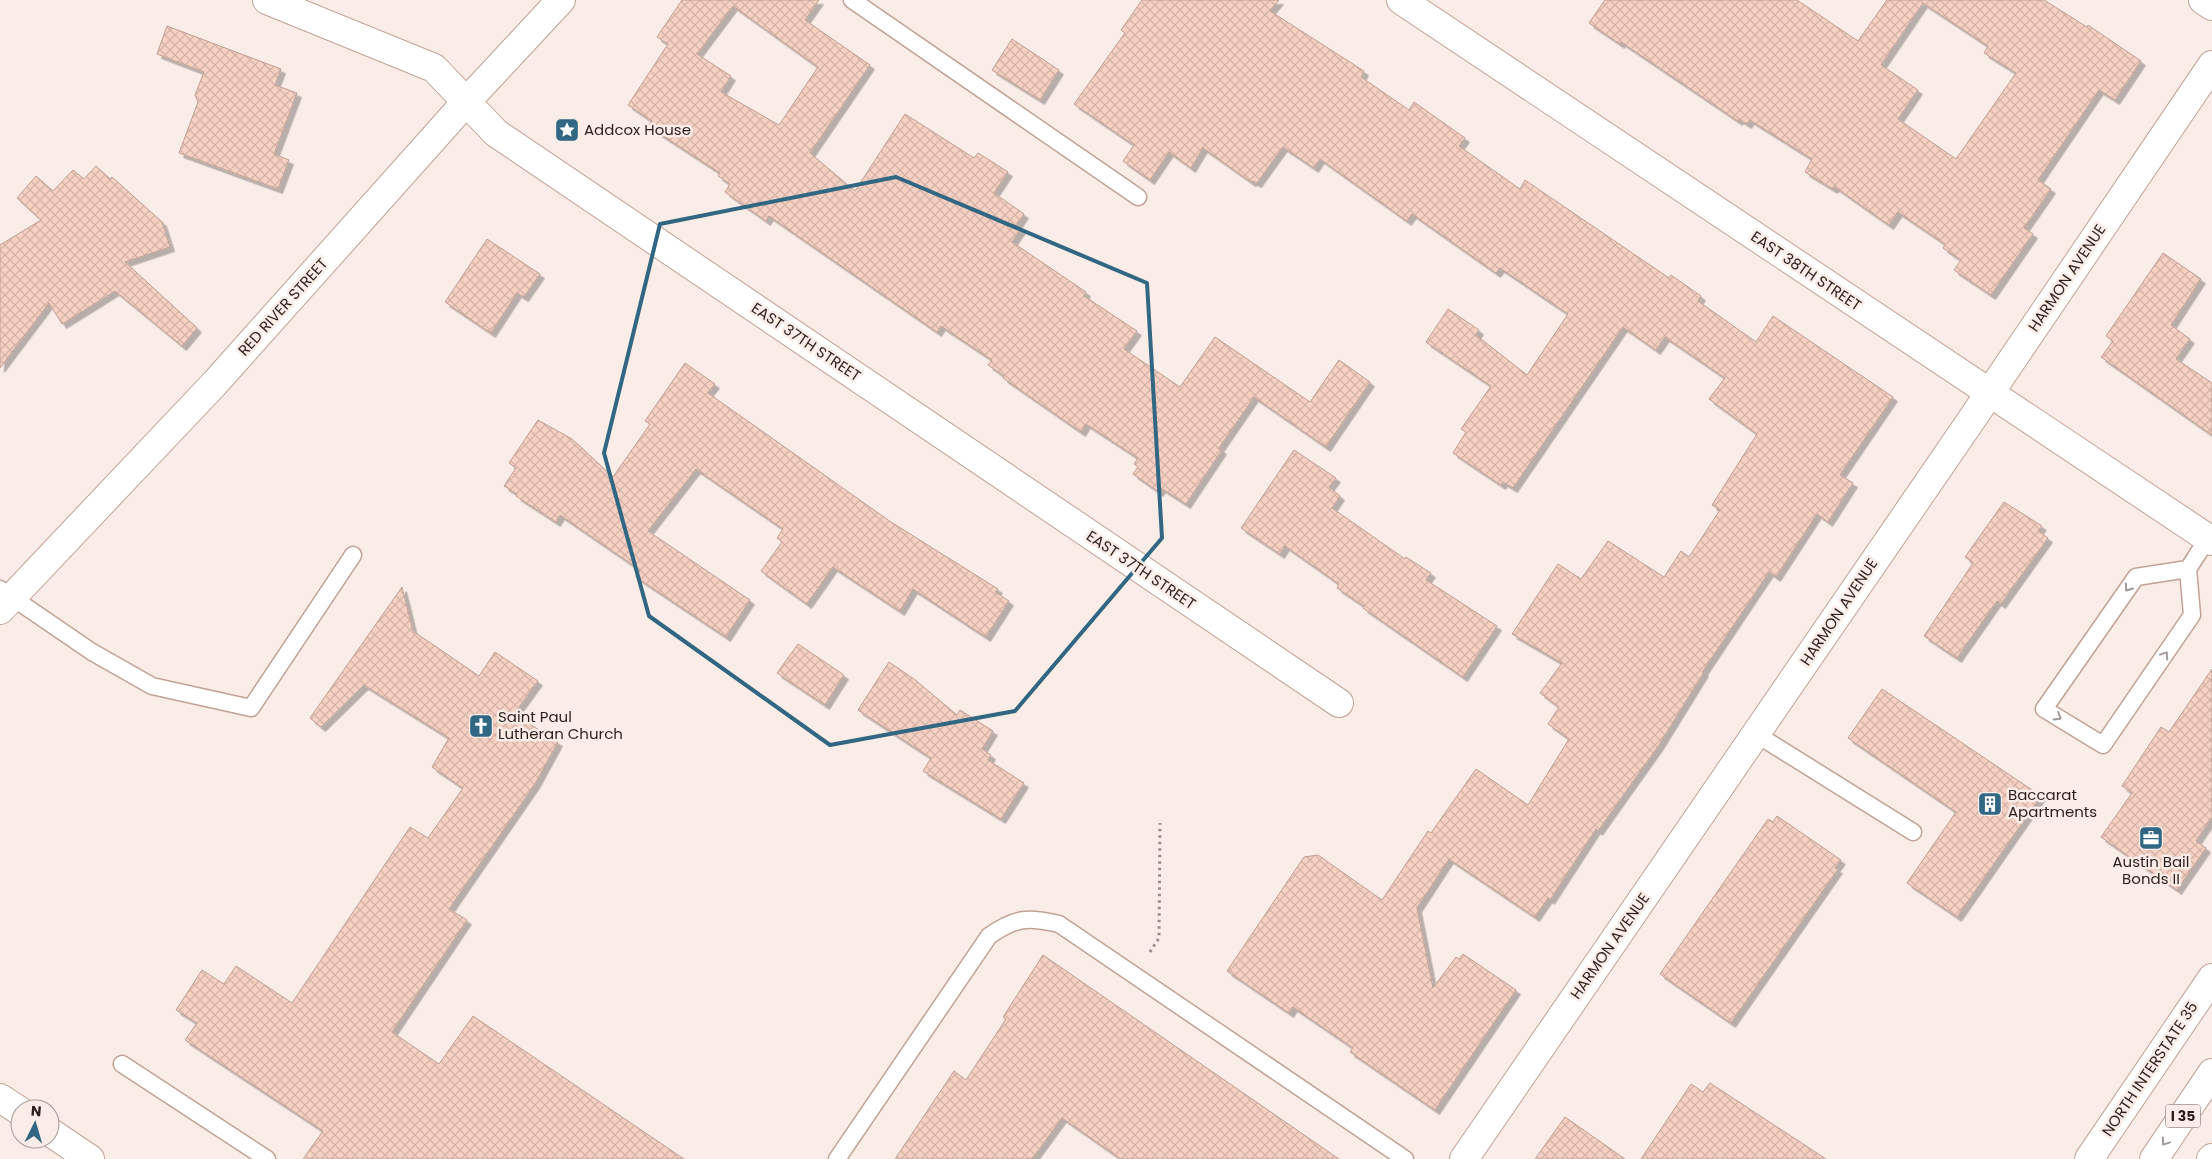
<svg xmlns="http://www.w3.org/2000/svg" width="2212" height="1159" viewBox="0 0 2212 1159" font-family="Poppins,sans-serif">
  <defs>
    <pattern id="building-cross-hatch" width="8" height="8" patternUnits="userSpaceOnUse" patternTransform="scale(1.25)"><rect width="8" height="8" fill="#f6d1c3"/><path d="M0 0l8 8M0 8l8-8" fill="none" stroke="#d3b3a7"/></pattern>
    <filter id="shadow"><feDropShadow dx="4.5" dy="4.5" stdDeviation="0" flood-color="#0004"/></filter>
  </defs>
  <rect width="100%" height="100%" fill="#faece7"/>
  <path fill="url(#building-cross-hatch)" stroke="#bf9f93" fill-rule="evenodd" filter="url(#shadow)" d="M 682,0 L 819,0 L 805,20 L 870,65 L 810,153 L 855,191 L 905,114 L 974,158 L 978,153 L 991,161 L 1008,172 L 994,193 L 1024,214 L 1016,226 L 1021,229 L 1012,242 L 1086,292 L 1084,296 L 1137,331 L 1124,349 L 1180,387 L 1215,337 L 1310,402 L 1339,360 L 1370,382 L 1326,447 L 1254,397 L 1219,448 L 1222,450 L 1186,504 L 1161,488 L 1159,492 L 1133,474 L 1138,467 L 1134,464 L 1138,458 L 1086,424 L 1081,432 L 1003,378 L 1004,376 L 988,365 L 992,360 L 941,326 L 937,332 L 769,216 L 766,221 L 725,192 L 730,184 L 718,176 L 720,173 L 648,126 L 652,121 L 628,105 L 668,44 L 657,37 ZM 733,6 L 818,67 L 779,125 L 721,92 L 731,76 L 697,54 Z
    M 1142,0 L 1279,0 L 1270,11 L 1364,71 L 1361,77 L 1409,110 L 1414,102 L 1465,138 L 1459,146 L 1520,189 L 1525,180 L 1669,278 L 1671,275 L 1701,296 L 1698,301 L 1756,342 L 1773,316 L 1893,397 L 1840,475 L 1853,483 L 1828,522 L 1817,514 L 1776,577 L 1769,572 L 1703,671 L 1704,672 L 1659,745 L 1598,831 L 1596,829 L 1550,900 L 1548,898 L 1535,917 L 1449,859 L 1417,908 L 1433,988 L 1456,957 L 1459,959 L 1463,954 L 1516,990 L 1435,1110 L 1350,1052 L 1353,1048 L 1293,1007 L 1289,1013 L 1227,971 L 1304,857 L 1318,855 L 1382,900 L 1428,831 L 1431,833 L 1476,769 L 1528,805 L 1569,739 L 1548,724 L 1559,707 L 1540,693 L 1562,663 L 1512,634 L 1558,564 L 1581,579 L 1608,541 L 1664,577 L 1681,551 L 1689,557 L 1720,510 L 1712,505 L 1757,434 L 1709,399 L 1725,378 L 1665,337 L 1656,350 L 1623,327 L 1513,488 L 1503,482 L 1501,485 L 1453,453 L 1466,432 L 1461,429 L 1491,386 L 1426,342 L 1448,309 L 1479,330 L 1476,335 L 1527,375 L 1568,314 L 1500,268 L 1496,273 L 1412,214 L 1407,221 L 1320,159 L 1314,168 L 1283,147 L 1257,183 L 1253,181 L 1251,182 L 1203,148 L 1191,168 L 1169,152 L 1150,180 L 1123,161 L 1134,145 L 1074,104 L 1125,33 L 1121,30 Z
    M 1605,0 L 1797,0 L 1858,41 L 1887,0 L 2044,0 L 2087,27 L 2088,25 L 2141,61 L 2115,100 L 2099,90 L 2038,180 L 2051,189 L 2024,228 L 2033,234 L 1991,295 L 1954,270 L 1961,260 L 1943,248 L 1945,244 L 1898,212 L 1889,225 L 1835,187 L 1833,189 L 1805,172 L 1812,159 L 1750,120 L 1747,124 L 1739,119 L 1738,121 L 1621,42 L 1620,44 L 1589,23 ZM 1923,3 L 1988,46 L 1984,53 L 2016,73 L 1956,159 L 1898,119 L 1918,90 L 1881,65 Z
    M 167,26 L 281,69 L 275,85 L 297,93 L 274,154 L 289,160 L 278,189 L 179,153 L 198,102 L 195,95 L 204,72 L 157,54 Z
    M 1012,39 L 1059,70 L 1040,100 L 992,70 Z
    M 96,166 L 110,179 L 112,177 L 162,222 L 170,247 L 125,262 L 197,328 L 182,346 L 115,291 L 62,324 L 49,303 L 0,368 L 0,245 L 41,220 L 17,198 L 36,176 L 53,191 L 73,170 L 84,179 Z
    M 487,239 L 540,274 L 524,297 L 517,293 L 491,333 L 445,302 Z
    M 2163,253 L 2201,279 L 2171,325 L 2190,339 L 2176,359 L 2212,383 L 2212,435 L 2101,357 L 2113,341 L 2106,336 Z
    M 685,363 L 715,384 L 708,393 L 891,522 L 998,589 L 995,592 L 1009,601 L 986,637 L 913,589 L 900,611 L 833,567 L 807,604 L 761,571 L 782,542 L 777,538 L 783,529 L 696,469 L 648,531 L 750,600 L 726,637 L 636,577 L 640,570 L 560,515 L 556,522 L 516,496 L 517,494 L 504,486 L 516,468 L 509,463 L 538,420 L 572,439 L 613,477 L 650,424 L 645,421 Z
    M 1294,450 L 1336,478 L 1329,487 L 1340,496 L 1332,508 L 1405,559 L 1406,557 L 1431,573 L 1426,580 L 1497,626 L 1463,677 L 1363,608 L 1364,606 L 1337,588 L 1339,584 L 1285,546 L 1280,554 L 1241,528 Z
    M 2004,502 L 2042,526 L 2038,531 L 2048,538 L 2001,604 L 1997,601 L 1957,658 L 1924,636 L 1973,563 L 1965,557 Z
    M 402,587 L 413,631 L 479,676 L 495,652 L 538,681 L 514,714 L 558,742 L 535,784 L 449,909 L 467,920 L 392,1032 L 439,1064 L 473,1016 L 684,1159 L 303,1159 L 323,1131 L 185,1040 L 197,1023 L 176,1010 L 202,970 L 224,984 L 236,966 L 292,1003 L 410,827 L 428,838 L 463,788 L 432,767 L 449,738 L 364,685 L 321,727 L 310,718 Z
    M 798,644 L 844,675 L 825,705 L 777,673 Z
    M 889,662 L 914,679 L 957,715 L 960,710 L 993,731 L 982,749 L 991,755 L 988,760 L 1024,783 L 1001,819 L 923,771 L 931,758 L 858,710 Z
    M 2212,669 L 2212,817 L 2196,841 L 2206,848 L 2177,890 L 2101,837 L 2132,793 L 2122,786 L 2161,727 L 2169,732 Z
    M 1882,689 L 2041,796 L 1957,917 L 1907,883 L 1956,812 L 1848,738 Z
    M 1777,816 L 1841,860 L 1835,868 L 1838,869 L 1731,1023 L 1660,974 L 1768,819 L 1773,822 Z
    M 1043,955 L 1339,1159 L 1121,1159 L 1062,1118 L 1032,1159 L 895,1159 L 954,1071 L 966,1080 L 1006,1019 L 1003,1017 Z
    M 1710,1083 L 1826,1159 L 1641,1159 L 1691,1084 L 1703,1092 Z
    M 1565,1117 L 1625,1159 L 1535,1159 Z"/>
  <g fill="none" stroke-linecap="round" stroke-linejoin="round">
    <defs>
      <path id="lane" d="M 852,0 L 1138,197
        M 2188,569 L 2136,577 L 2044,709 L 2103,745 L 2192,615 L 2188,569 L 2208,538
        M 0,589 L 92,652 L 152,686 L 251,708 L 353,555
        M 1756,734 L 1913,832
        M 122,1064 L 267,1159
        M 837,1159 L 989,936 C 1016,917 1028,917 1059,924 L 1405,1159"/>
      <path id="street" d="M 267,0 L 434,68 L 496,133 L 1339,703
        M 1401,0 L 2212,541
        M 0,1098 L 20,1111
        M 50,1132 L 90,1159
        M 1464,1159 L 1972,419 L 2212,65"/>
      <path id="secondary" d="M 2203,0 L 2212,6
        M 0,610 L 215,383 L 467,101 L 561,0
        M 2089,1159 L 2212,978"/>
      <path id="highway" d="M 2154,1159 L 2212,1073
        M 2211,1159 L 2212,1158"/>
    </defs>
    <use href="#lane" stroke="#c2a295" stroke-width="19"/>
    <use href="#street" stroke="#c2a295" stroke-width="30"/>
    <use href="#secondary" stroke="#c2a295" stroke-width="30"/>
    <use href="#highway" stroke="#c2a295" stroke-width="30"/>
    <path stroke="#998b87" stroke-width="3" stroke-dasharray="2.5 4" stroke-linecap="butt" d="M 1150,952 L 1159,938 L 1160,823"/>
    <use href="#lane" stroke="#fff" stroke-width="16"/>
    <use href="#street" stroke="#fff" stroke-width="28"/>
    <use href="#secondary" stroke="#fff" stroke-width="28"/>
    <use href="#highway" stroke="#fff" stroke-width="28"/>
  </g>
  <defs><path id="oneway-chevron" d="M-2-3.5L2.5 0L-2 3.5" fill="none" stroke-width="1.6" stroke-linecap="round" stroke-linejoin="round" transform="scale(1.25)"/></defs>
  <g stroke="#a09a98">
    <use href="#oneway-chevron" transform="translate(2128 588) rotate(125)"/>
    <use href="#oneway-chevron" transform="translate(2165 655) rotate(-56)"/>
    <use href="#oneway-chevron" transform="translate(2058 717) rotate(32)"/>
    <use href="#oneway-chevron" transform="translate(2165 1142) rotate(124)"/>
  </g>
  <path fill="none" stroke="#316782" stroke-width="4" stroke-linejoin="round" d="M 896,177 L 1147,283 L 1162,538 L 1015,711 L 830,745 L 649,616 L 604,453 L 660,224 Z"/>
  <defs>
    <symbol id="sight-square" viewBox="-11 -11 22 22"><rect x="-9" y="-9" width="18" height="18" rx="4" fill="#316782" stroke="#faece7"/><path d="M0-6L1.8-2.2L6-1.7L2.9 1.2L3.7 5.4L0 3.3L-3.7 5.4L-2.9 1.2L-6-1.7L-1.8-2.2Z" fill="#fff"/></symbol>
    <symbol id="church-square" viewBox="-11 -11 22 22"><rect x="-9" y="-9" width="18" height="18" rx="4" fill="#316782" stroke="#faece7"/><path d="M-1.2-6h2.4v3.5h3.3v2.4h-3.3V6h-2.4V-.1h-3.3v-2.4h3.3Z" fill="#fff"/></symbol>
    <symbol id="building-square" viewBox="-11 -11 22 22"><rect x="-9" y="-9" width="18" height="18" rx="4" fill="#316782" stroke="#faece7"/><path d="M-4-6H4V6H1V3H-1V6H-4ZM-2.5-4.3h1.7v1.8h-1.7ZM.8-4.3h1.7v1.8H.8ZM-2.5-1h1.7V.8h-1.7ZM.8-1h1.7V.8H.8Z" fill="#fff"/></symbol>
    <symbol id="office-square" viewBox="-11 -11 22 22"><rect x="-9" y="-9" width="18" height="18" rx="4" fill="#316782" stroke="#faece7"/><path d="M-6-3h4V-5.5h4V-3h4V5H-6ZM-1-4.5V-3h2v-1.5ZM-6 0V1H6V0Z" fill="#fff"/></symbol>
  </defs>
  <g fill-rule="evenodd">
    <use href="#sight-square" x="553" y="116" width="28" height="28"/>
    <use href="#church-square" x="467" y="712" width="28" height="28"/>
    <use href="#building-square" x="1976" y="790" width="28" height="28"/>
    <use href="#office-square" x="2137" y="824" width="28" height="28"/>
  </g>
  <g text-anchor="middle" stroke-width="5" stroke-linejoin="round" paint-order="stroke">
    <rect fill="#faece7" stroke="#6a5c58" stroke-width="1" x="2165.5" y="1104.5" width="35" height="23" rx="4"/>
    <g font-size="14" font-weight="bold" fill="#2c1f1b">
      <text x="2183" y="1121">I 35</text>
    </g>
    <g font-size="15" fill="#2c1f1b" stroke="#faece7" text-anchor="start">
      <text x="584" y="135">Addcox House</text>
      <text x="498" y="722">Saint Paul<tspan x="498" dy="17">Lutheran Church</tspan></text>
      <text x="2008" y="800">Baccarat<tspan x="2008" dy="17">Apartments</tspan></text>
      <text x="2151" y="867" text-anchor="middle">Austin Bail<tspan x="2151" dy="17">Bonds II</tspan></text>
    </g>
    <g font-size="15" fill="#2c1f1b" stroke="#faece7">
      <text transform="translate(1806 271) rotate(34)" y="5">EAST 38TH STREET</text>
      <text transform="translate(2067 278) rotate(-56)" y="5">HARMON AVENUE</text>
      <text transform="translate(283 307) rotate(-48)" y="5">RED RIVER STREET</text>
      <text transform="translate(806 342) rotate(34)" y="5">EAST 37TH STREET</text>
      <text transform="translate(1141 570) rotate(34)" y="5">EAST 37TH STREET</text>
      <text transform="translate(1839 612) rotate(-56)" y="5">HARMON AVENUE</text>
      <text transform="translate(1610 946) rotate(-55)" y="5">HARMON AVENUE</text>
      <text transform="translate(2150 1069) rotate(-56)" y="5">NORTH INTERSTATE 35</text>
    </g>
  </g>
  <g transform="translate(35 1124) rotate(5)"><circle r="24" fill="#faece7" stroke="#a89a95"/>
  <path d="M0-4L9 19L0 12L-9 19Z" fill="#316782"/>
  <text y="-8" font-size="14" font-weight="bold" text-anchor="middle" fill="#2c1f1b">N</text>
  </g>
</svg>
